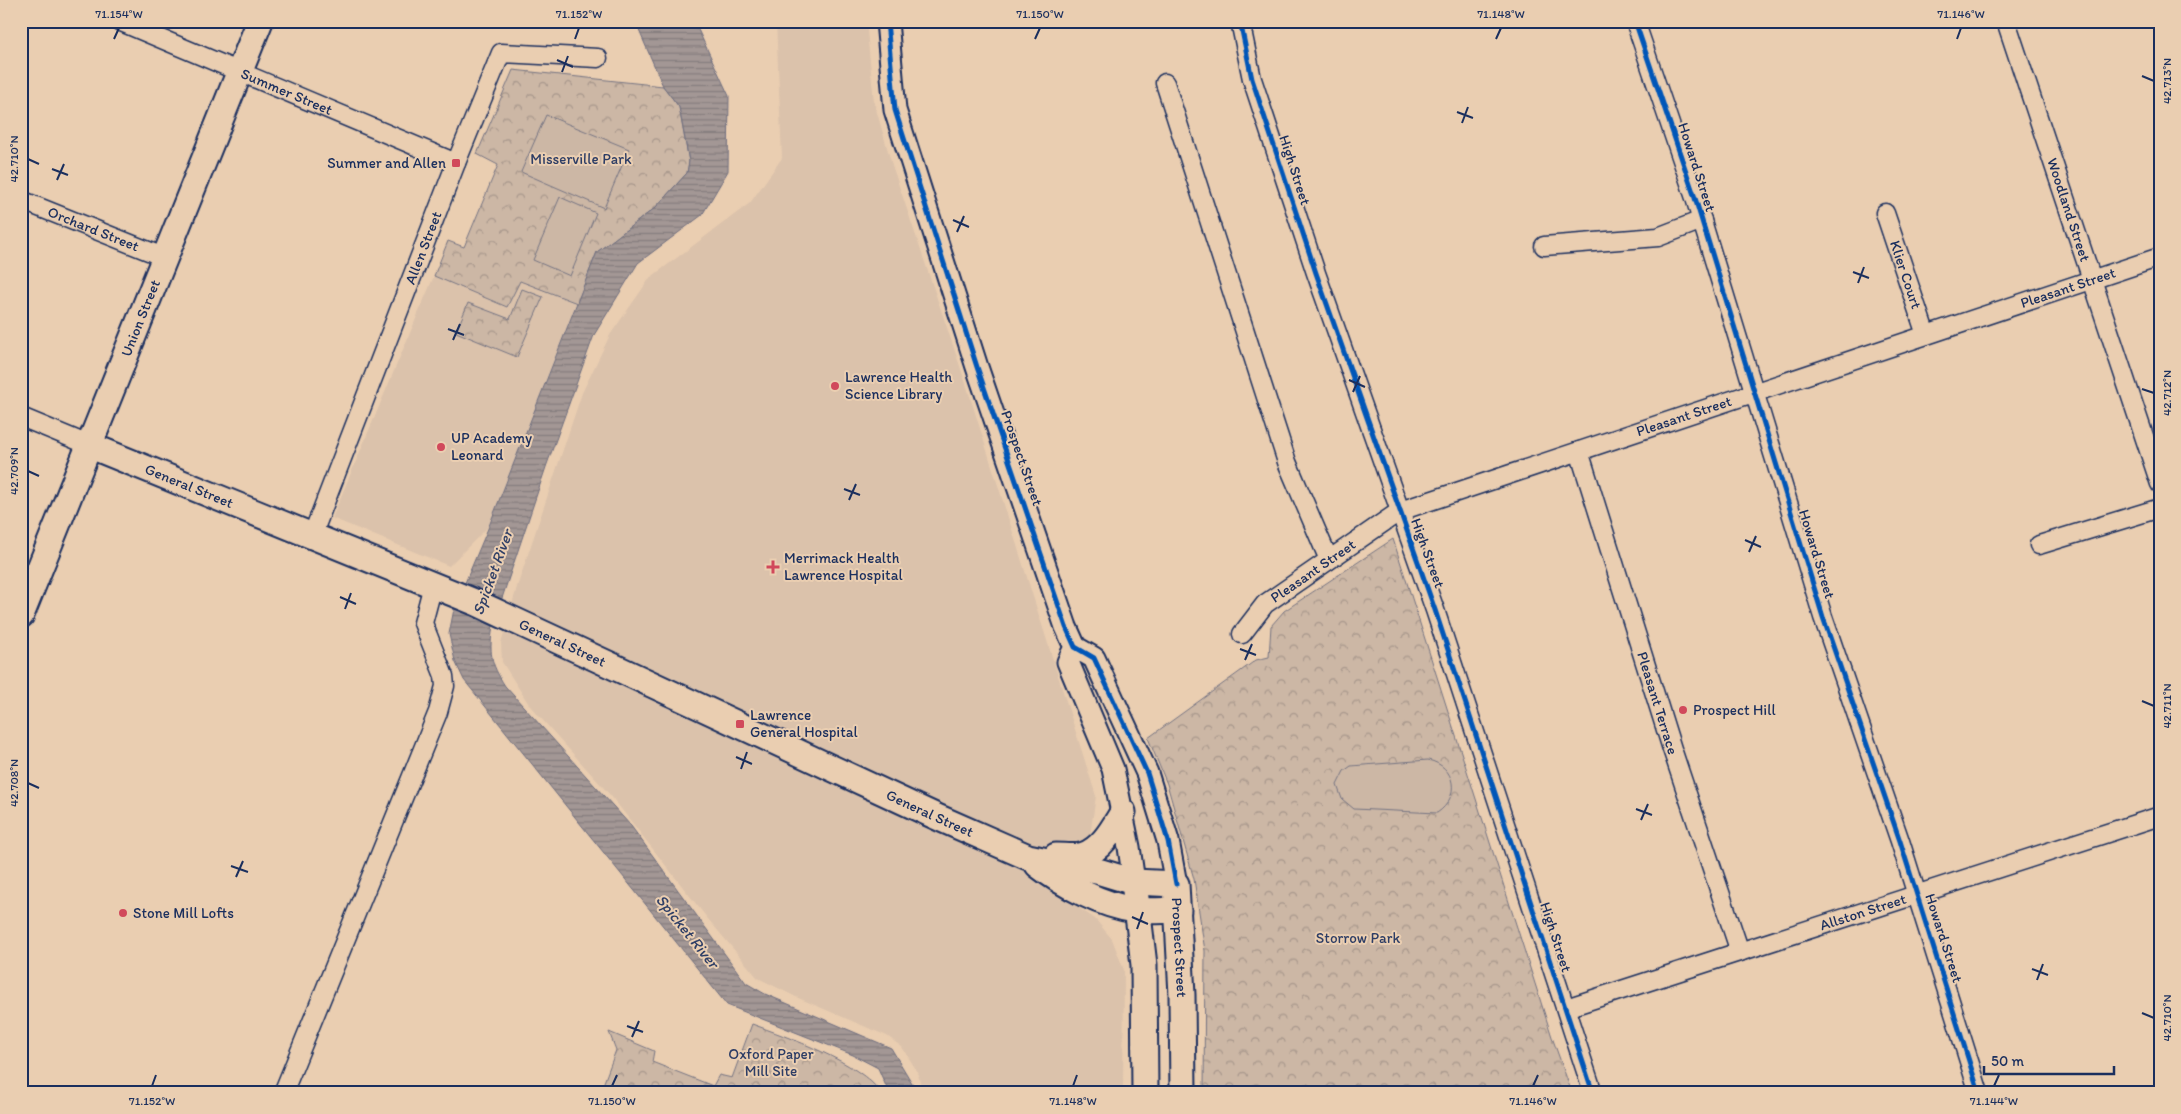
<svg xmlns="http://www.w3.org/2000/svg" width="2181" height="1114" viewBox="0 0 2181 1114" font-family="Itim,sans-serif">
  <defs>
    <pattern id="park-crowns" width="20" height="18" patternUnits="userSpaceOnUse" patternTransform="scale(1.25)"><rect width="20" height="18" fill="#ccb7a5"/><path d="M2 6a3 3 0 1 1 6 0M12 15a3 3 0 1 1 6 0" fill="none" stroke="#a5958a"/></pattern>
    <pattern id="water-rules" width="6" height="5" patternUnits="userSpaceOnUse" patternTransform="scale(1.25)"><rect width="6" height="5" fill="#a39795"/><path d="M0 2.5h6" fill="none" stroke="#847c7d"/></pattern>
  </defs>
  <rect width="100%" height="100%" fill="#eaceb1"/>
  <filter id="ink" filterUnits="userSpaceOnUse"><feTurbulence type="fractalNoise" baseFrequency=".02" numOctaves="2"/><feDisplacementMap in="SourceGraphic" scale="10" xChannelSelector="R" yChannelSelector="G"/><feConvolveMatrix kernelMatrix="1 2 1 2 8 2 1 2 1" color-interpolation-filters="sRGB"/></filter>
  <g filter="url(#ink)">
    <path fill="#dbc2ab" d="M 776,21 L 866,21 L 874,102 L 892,165 L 966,384 L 1096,796 L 1079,908 L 1095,919 L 1112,939 L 1124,970 L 1123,1093 L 923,1093 L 917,1071 L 902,1047 L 887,1036 L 796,997 L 758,978 L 708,919 L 611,796 L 530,706 L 502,662 L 501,643 L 517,587 L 582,393 L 610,335 L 650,278 L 750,203 L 782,158 Z
      M 434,276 L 507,307 L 519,281 L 577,303 L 489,526 L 449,566 L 332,518 Z"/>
    <path fill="url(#park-crowns)" stroke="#747382" d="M 513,70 L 663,86 L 679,107 L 689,162 L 687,173 L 655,208 L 597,252 L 577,303 L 520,281 L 507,307 L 434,276 L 448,241 L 464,247 L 498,165 L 477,154 Z
      M 522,289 L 543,297 L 517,357 L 456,332 L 468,303 L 510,319 Z
      M 1393,539 L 1552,1037 L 1572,1093 L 1204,1093 L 1205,951 L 1194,879 L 1167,784 L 1148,738 L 1256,660 L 1269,657 L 1271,626 L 1284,611 Z
      M 752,1024 C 787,1037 860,1062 881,1093 L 600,1093 L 616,1050 L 609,1032 L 654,1051 L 652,1062 L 713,1086 L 719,1075 L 732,1078 Z"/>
    <path fill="#ccb7a5" stroke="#747382" d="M 546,115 L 629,149 L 604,208 L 521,172 Z
      M 560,197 L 596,213 L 570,276 L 533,260 Z
      M 1428,760 C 1456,766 1461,797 1437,813 L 1354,809 L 1342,799 L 1337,785 L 1344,771 L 1351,766 Z"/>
    <path fill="url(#water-rules)" stroke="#6d6d7f" d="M 635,21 L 694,21 L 729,96 L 728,171 L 702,215 L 638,263 L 594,335 L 546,467 L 493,625 C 489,653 490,662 505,686 L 631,826 L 746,983 L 765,994 L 891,1048 L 918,1093 L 889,1093 L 878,1068 L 853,1055 L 727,1005 L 464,680 L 455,661 L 449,634 L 454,609 L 489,526 L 597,252 L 655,208 L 687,173 L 689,161 L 679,107 L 663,86 Z"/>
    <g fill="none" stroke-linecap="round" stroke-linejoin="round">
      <defs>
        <g id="minor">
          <path id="s1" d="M 119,21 L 456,163"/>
          <path d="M 1240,21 L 1252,79 L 1316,273 L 1435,610 L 1593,1093"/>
          <path d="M 1635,21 L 1695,198 L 1823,617 L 1900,841 L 1979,1093"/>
          <path id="s2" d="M 2006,21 L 2160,484"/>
          <path d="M 1165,83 L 1287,462 L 1329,560"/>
          <path id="s3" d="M 21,200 L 166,258"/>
          <path id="s4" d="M 1885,213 L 1926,335"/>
          <path d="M 1544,246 L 1658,237 L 1702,220"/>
          <path d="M 21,417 L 91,446"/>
          <path id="s5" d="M 1579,451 L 1672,749 L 1740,952"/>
          <path id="s6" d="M 312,536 L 456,163 L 501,53 L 598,58"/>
          <path d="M 2039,545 L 2160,508"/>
          <path id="s7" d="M 1242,634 L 1265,604 L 1400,511 L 2160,257"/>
          <path id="s8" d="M 1566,1008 L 2160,816"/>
          <path d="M 283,1093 L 438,712 L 445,686 L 444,676 L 423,623 L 433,585"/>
        </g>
        <path id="tertiary" d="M 887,21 L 895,110 L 977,367 L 1066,627 L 1075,647 L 1094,658 L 1147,773 L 1168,841 L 1176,884
          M 1075,647 L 1068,662 L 1113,769 L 1129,847 L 1134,882"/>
        <g id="secondary">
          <path id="s9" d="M 91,446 L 477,603 L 937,817 L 1028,857 L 1101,872 L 1134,882 L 1176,884 L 1182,995 L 1183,1093"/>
          <path id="s10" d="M 21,615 L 260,21"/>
          <path d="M 1056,856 C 1065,856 1076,858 1084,855 C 1103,848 1113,828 1123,812"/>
          <path d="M 1038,865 C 1065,886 1101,905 1135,910 C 1149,912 1165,910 1178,910"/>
          <path d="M 1134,882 L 1144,965 L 1145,1093"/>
        </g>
      </defs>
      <use href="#minor" stroke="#1b2f5e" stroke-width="21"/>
      <use href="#tertiary" stroke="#1b2f5e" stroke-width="25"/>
      <use href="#secondary" stroke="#1b2f5e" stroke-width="29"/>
      <use href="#minor" stroke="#eaceb1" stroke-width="18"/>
      <use href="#tertiary" stroke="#eaceb1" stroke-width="21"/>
      <use href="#secondary" stroke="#eaceb1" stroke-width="25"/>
      <defs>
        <path id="cycleway" d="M 887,21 L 895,110 L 977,367 L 1066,627 L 1075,647 L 1094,658 L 1147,773 L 1168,841 L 1176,884
          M 1240,21 L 1252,79 L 1316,273 L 1435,610 L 1593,1093
          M 1635,21 L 1695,198 L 1823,617 L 1900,841 L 1979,1093"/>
      </defs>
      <use href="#cycleway" stroke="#eaceb1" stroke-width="8"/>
      <use href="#cycleway" stroke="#0057b8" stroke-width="5"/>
    </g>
  </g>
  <path fill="none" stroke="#1b2f5e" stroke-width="2" d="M 114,39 L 119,28M 575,39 L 579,28M 1035,39 L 1040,28M 1496,39 L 1501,28M 1957,39 L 1961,28M 557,60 L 573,67M 562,72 L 568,56M 2142,76 L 2154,81M 1457,112 L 1473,118M 1462,123 L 1468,107M 28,159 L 39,164M 52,169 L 68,175M 57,180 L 64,164M 953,220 L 969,227M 957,232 L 964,216M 1853,272 L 1869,278M 1858,283 L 1864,267M 448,329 L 464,335M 453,340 L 460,324M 1349,380 L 1365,387M 2142,389 L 2154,393M 1353,392 L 1360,376M 28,471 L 39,476M 844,489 L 860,495M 849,500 L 856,484M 1745,540 L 1761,547M 1749,552 L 1756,536M 340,597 L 356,604M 345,609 L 351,593M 1240,649 L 1256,655M 1245,660 L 1252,644M 2142,701 L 2154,706M 736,757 L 752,764M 741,769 L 747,752M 28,783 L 39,788M 1636,809 L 1652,815M 1641,820 L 1648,804M 231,866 L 248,872M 236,877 L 243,861M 1132,917 L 1148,924M 1137,929 L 1143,912M 2032,969 L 2048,975M 2037,980 L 2043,964M 2142,1013 L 2154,1018M 627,1026 L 643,1032M 632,1037 L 639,1021M 152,1086 L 156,1075M 612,1086 L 617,1075M 1073,1086 L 1077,1075M 1533,1086 L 1538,1075M 1994,1086 L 1999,1075"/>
  <g fill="#d1495b" stroke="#eaceb1" stroke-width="2">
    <rect x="451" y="158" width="10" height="10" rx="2.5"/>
    <circle cx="835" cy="386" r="5"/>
    <circle cx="441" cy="447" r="5"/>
    <path d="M770.5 559.5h5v5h5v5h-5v5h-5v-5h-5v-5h5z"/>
    <circle cx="1683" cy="710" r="5"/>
    <rect x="735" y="719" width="10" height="10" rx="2.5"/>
    <circle cx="123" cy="913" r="5"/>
  </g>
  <g text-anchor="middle" stroke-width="4" stroke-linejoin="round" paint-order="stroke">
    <g font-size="15" fill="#1b2f5e" stroke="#eaceb1">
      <text dy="5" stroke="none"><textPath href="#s1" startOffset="182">Summer Street</textPath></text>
      <text transform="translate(1697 167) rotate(72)" y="5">Howard Street</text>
      <text transform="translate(1295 170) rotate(72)" y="5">High Street</text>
      <text dy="5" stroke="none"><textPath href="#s2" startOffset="199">Woodland Street</textPath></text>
      <text dy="5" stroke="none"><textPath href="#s3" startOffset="78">Orchard Street</textPath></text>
      <text dy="5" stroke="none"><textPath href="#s6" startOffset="309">Allen Street</textPath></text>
      <text dy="5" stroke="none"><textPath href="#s4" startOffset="65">Klier Court</textPath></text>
      <text dy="5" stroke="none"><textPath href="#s7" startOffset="906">Pleasant Street</textPath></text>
      <text dy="5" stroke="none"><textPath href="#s10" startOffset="320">Union Street</textPath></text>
      <text dy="5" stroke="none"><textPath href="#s7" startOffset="501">Pleasant Street</textPath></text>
      <text transform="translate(1022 458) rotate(71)" y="5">Prospect Street</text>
      <text dy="5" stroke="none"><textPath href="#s9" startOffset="106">General Street</textPath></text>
      <text transform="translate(1428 553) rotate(70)" y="5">High Street</text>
      <text transform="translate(1817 554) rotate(73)" y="5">Howard Street</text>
      <text dy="5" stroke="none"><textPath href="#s7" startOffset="96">Pleasant Street</textPath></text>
      <text dy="5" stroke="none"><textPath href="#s9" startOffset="511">General Street</textPath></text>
      <text dy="5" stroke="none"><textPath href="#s5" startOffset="264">Pleasant Terrace</textPath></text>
      <text dy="5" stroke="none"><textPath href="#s9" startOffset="916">General Street</textPath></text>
      <text dy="5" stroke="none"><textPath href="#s8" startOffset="312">Allston Street</textPath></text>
      <text transform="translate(1556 937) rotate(72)" y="5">High Street</text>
      <text transform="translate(1944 938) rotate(72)" y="5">Howard Street</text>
      <text dy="5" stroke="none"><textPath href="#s9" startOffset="1238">Prospect Street</textPath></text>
    </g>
    <g font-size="15" fill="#2d3d65" stroke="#eaceb1">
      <text x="581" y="164">Misserville Park</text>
      <text x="1358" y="943">Storrow Park</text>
      <text x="771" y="1059">Oxford Paper<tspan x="771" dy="17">Mill Site</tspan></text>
    </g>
    <g font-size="15" fill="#1b2f5e" stroke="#eaceb1" text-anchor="start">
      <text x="446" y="168" text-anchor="end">Summer and Allen</text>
      <text x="845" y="382">Lawrence Health<tspan x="845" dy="17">Science Library</tspan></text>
      <text x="451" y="443">UP Academy<tspan x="451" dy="17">Leonard</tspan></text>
      <text x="784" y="563">Merrimack Health<tspan x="784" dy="17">Lawrence Hospital</tspan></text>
      <text x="1693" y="715">Prospect Hill</text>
      <text x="750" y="720">Lawrence<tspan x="750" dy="17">General Hospital</tspan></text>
      <text x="133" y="918">Stone Mill Lofts</text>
    </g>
    <g font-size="16" font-style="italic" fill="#2f3f66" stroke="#eaceb1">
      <text transform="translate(492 572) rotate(-70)" y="6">Spicket River</text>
      <text transform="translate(688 931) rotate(51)" y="6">Spicket River</text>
    </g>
  </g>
  <rect width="2181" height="1114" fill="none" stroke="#eaceb1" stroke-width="55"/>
  <path d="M1984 1066v8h130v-8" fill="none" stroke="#1b2f5e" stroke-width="2.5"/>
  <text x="1991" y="1066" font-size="15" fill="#1b2f5e" stroke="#eaceb1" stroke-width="4" paint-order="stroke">50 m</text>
  <rect x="28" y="28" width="2126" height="1058" fill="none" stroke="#1b2f5e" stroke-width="2"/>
  <g font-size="12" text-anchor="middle" fill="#1b2f5e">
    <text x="119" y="18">71.154°W</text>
    <text x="579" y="18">71.152°W</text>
    <text x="1040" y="18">71.150°W</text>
    <text x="1501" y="18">71.148°W</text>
    <text x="1961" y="18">71.146°W</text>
    <text transform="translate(2167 81) rotate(-90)" y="4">42.713°N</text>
    <text transform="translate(14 159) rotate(-90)" y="4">42.710°N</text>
    <text transform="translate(2167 393) rotate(-90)" y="4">42.712°N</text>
    <text transform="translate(14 471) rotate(-90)" y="4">42.709°N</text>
    <text transform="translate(2167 706) rotate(-90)" y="4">42.711°N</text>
    <text transform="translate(14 783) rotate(-90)" y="4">42.708°N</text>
    <text transform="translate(2167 1018) rotate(-90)" y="4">42.710°N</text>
    <text x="152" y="1105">71.152°W</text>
    <text x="612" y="1105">71.150°W</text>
    <text x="1073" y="1105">71.148°W</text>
    <text x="1533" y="1105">71.146°W</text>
    <text x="1994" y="1105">71.144°W</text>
  </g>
</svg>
